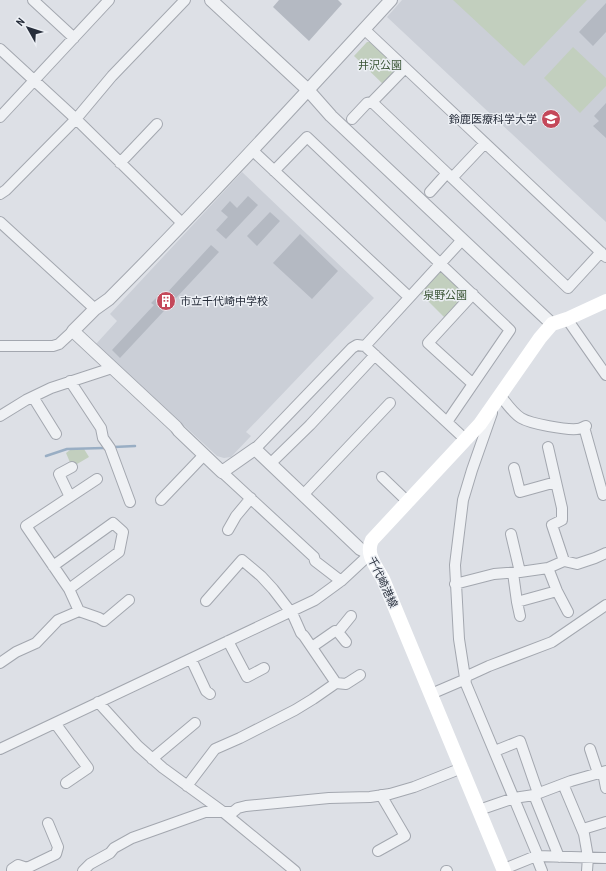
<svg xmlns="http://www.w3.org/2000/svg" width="606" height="871" viewBox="0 0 606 871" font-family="'Archivo Narrow','Noto Sans JP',sans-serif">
  <rect width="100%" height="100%" fill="#dde0e6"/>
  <path fill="#cbcfd7" d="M 402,0 L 606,0 L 606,222 L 387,17 Z
    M 242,172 L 374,298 L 246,432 L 251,436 L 231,457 L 224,458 L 217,456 L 96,344 L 117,321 L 110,314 Z"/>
  <path fill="#c2cfbe" d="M 453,0 L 587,0 L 524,66 Z
    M 367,42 L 371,42 L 396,65 L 396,71 L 384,85 L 354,56 Z
    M 573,47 L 606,78 L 606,86 L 580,113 L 544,78 Z
    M 444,271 L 466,292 L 466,297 L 446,319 L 419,292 L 438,272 Z
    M 84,449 L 89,457 L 72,467 L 66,453 L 70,450 Z"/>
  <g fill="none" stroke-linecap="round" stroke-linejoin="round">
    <path stroke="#99aec4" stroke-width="2.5" d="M 114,447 L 135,446
      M 46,456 L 67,449 L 104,448"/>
  </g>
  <path fill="#b4b9c2" d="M 279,0 L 338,0 L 342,4 L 309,41 L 273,7 Z
    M 606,3 L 606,32 L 593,46 L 579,32 Z
    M 606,103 L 606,138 L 593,126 L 599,121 L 594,116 Z
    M 248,196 L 258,205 L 226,239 L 216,230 L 228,217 L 221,211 L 230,201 L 237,208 Z
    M 270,212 L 280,221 L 257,246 L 247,236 Z
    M 300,234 L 338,271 L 312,299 L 273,263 Z
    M 211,245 L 219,252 L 120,358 L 112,350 L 154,305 L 151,303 L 162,292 L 165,295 Z"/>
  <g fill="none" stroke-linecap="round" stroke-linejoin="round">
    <defs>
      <path id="minor" d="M 33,0 L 74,38
        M 364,29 L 606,257
        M 0,49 L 76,119 L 183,224
        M 405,68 L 372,102 L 568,288 L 601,252
        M 0,117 L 109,0
        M 352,119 L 367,103 L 372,102
        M 252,150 L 409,297
        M 120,163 L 157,124
        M 274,171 L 307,137 L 510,330 L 447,422
        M 452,178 L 485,143
        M 430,192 L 447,173
        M 0,194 L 6,190 L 76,119 L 112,76 L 185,0
        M 0,222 L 95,309
        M 462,240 L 365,346 L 466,440
        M 567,319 L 606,375
        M 0,346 L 53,346 L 59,344 L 73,331
        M 70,381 L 101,428 L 103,438 L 110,448 L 130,502
        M 473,384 L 428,343 L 473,294
        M 500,395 C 506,403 513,413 521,418 C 531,424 566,430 577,429 C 580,429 583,427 586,426
        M 33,397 L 56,434
        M 492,413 L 472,470 L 463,500 L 455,565 L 459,639 L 466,684 L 538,856
        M 0,416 L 26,400 L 51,388 L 112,368
        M 584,427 L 603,495
        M 548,447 L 562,508 L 562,520 L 552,525 L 564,561
        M 255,449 L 352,348 L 357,345 L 365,346
        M 270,464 L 310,425 L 375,355
        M 514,468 L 520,492 L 556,482
        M 222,472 L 314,557 L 315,561 L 341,581
        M 382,477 L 408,502
        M 303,495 L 390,403
        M 70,497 L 59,474 L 72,467
        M 161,500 L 204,455
        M 228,530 L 236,516 L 251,498
        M 511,534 L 520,572
        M 53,566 L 113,523 L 123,532 L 119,552 L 69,589
        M 548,568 L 557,591 L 568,612
        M 513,573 L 517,602 L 557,591
        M 455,584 L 494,574 L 520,572 L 548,568 L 564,561 L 577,564 L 595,558 L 606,553
        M 206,601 L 242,560 L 261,576 L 273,589 L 293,615 L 301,633 L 304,636 L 336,683
        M 517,602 L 520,616
        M 79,611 L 99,618 L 104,621 L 129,600
        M 338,632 L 346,642
        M 228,641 L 247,677 L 264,668
        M 312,647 L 335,631 L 338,632 L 351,616
        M 191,659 L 206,691 L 210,694
        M 0,663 L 16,652 L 36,643 L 58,620 L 79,611 L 69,589 L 26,526 L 97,479
        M 465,677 L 489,666 L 552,642 L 606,605
        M 431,694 L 466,679
        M 98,702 L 138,746 L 163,768 L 222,811 L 295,871
        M 55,723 L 88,768 L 66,783
        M 0,749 L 315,600 L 341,581 L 370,554
        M 590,749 L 598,773
        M 495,751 L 520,741 L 538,793
        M 152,759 L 195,723
        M 603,772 L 606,788
        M 563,784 L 584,834 L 588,857 L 587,871
        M 187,786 L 215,749 L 240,738 L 295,710 L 313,699 L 336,683 L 346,684 L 360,675
        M 534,795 L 559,857
        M 479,810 L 514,798 L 534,795 L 571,781 L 606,771
        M 583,829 L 606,822
        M 378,851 L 405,836 L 381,795
        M 536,856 L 542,871
        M 504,869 L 536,856 L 606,858
        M 12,871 L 12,869 L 18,865 L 27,868 L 56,854 L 58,847 L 48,823
        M 83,871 L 90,864 L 110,853 L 114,848 L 132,838 L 205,812 L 233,812 L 238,808 L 246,806 L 329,798 L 370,797 L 390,794 L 414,787 L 462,768
        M 446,871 L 447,871"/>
      <path id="tertiary" d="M 211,0 L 308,90 L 331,116 L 552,324
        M 370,554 L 360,549 L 255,449 L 222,472 L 179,431 L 176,427 L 73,331 L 95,309 L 109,299 C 206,202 298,101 391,0"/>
    </defs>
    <use href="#minor" stroke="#a3a7af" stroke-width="12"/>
    <use href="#tertiary" stroke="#a3a7af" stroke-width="14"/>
    <use href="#minor" stroke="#eff1f4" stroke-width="10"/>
    <use href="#tertiary" stroke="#eff1f4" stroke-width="12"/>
    <path stroke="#fff" stroke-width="14" d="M 504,871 L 383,579 C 376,566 365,554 372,540 L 480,424 L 540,338 L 552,324 L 567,319 L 606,301"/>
  </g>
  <defs>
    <symbol id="university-disc" viewBox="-11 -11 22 22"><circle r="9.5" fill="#c4485a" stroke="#eceff4"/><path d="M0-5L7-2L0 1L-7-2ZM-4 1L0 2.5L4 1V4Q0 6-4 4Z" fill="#fff"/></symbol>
    <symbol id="building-disc" viewBox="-11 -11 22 22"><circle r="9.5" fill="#c4485a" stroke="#eceff4"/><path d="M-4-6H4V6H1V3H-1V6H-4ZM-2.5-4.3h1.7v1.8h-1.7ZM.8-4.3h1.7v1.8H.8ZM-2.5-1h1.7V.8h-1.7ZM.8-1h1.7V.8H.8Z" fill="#fff"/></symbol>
  </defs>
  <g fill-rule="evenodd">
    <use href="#university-disc" x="540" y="108" width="22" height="22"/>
    <use href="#building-disc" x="155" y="290" width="22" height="22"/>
  </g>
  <g text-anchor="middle" stroke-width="3" stroke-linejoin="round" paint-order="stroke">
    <g font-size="11" fill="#3b5636" stroke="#eceff4">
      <text x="380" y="69">井沢公園</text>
      <text x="445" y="299">泉野公園</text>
    </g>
    <g font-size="11" fill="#272e3b" stroke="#eceff4" text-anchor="end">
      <text x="537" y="123">鈴鹿医療科学大学</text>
      <text x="180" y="305" text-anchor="start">市立千代崎中学校</text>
    </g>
    <g font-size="11" fill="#272e3b" stroke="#eceff4">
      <text transform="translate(383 582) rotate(65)" y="4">千代崎港線</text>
    </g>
  </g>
  <g transform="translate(28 28) rotate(309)" stroke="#eceff4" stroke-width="3" paint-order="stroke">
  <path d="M0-3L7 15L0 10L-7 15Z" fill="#272e3b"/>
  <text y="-6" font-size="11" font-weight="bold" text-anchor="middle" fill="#272e3b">N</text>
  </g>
</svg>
